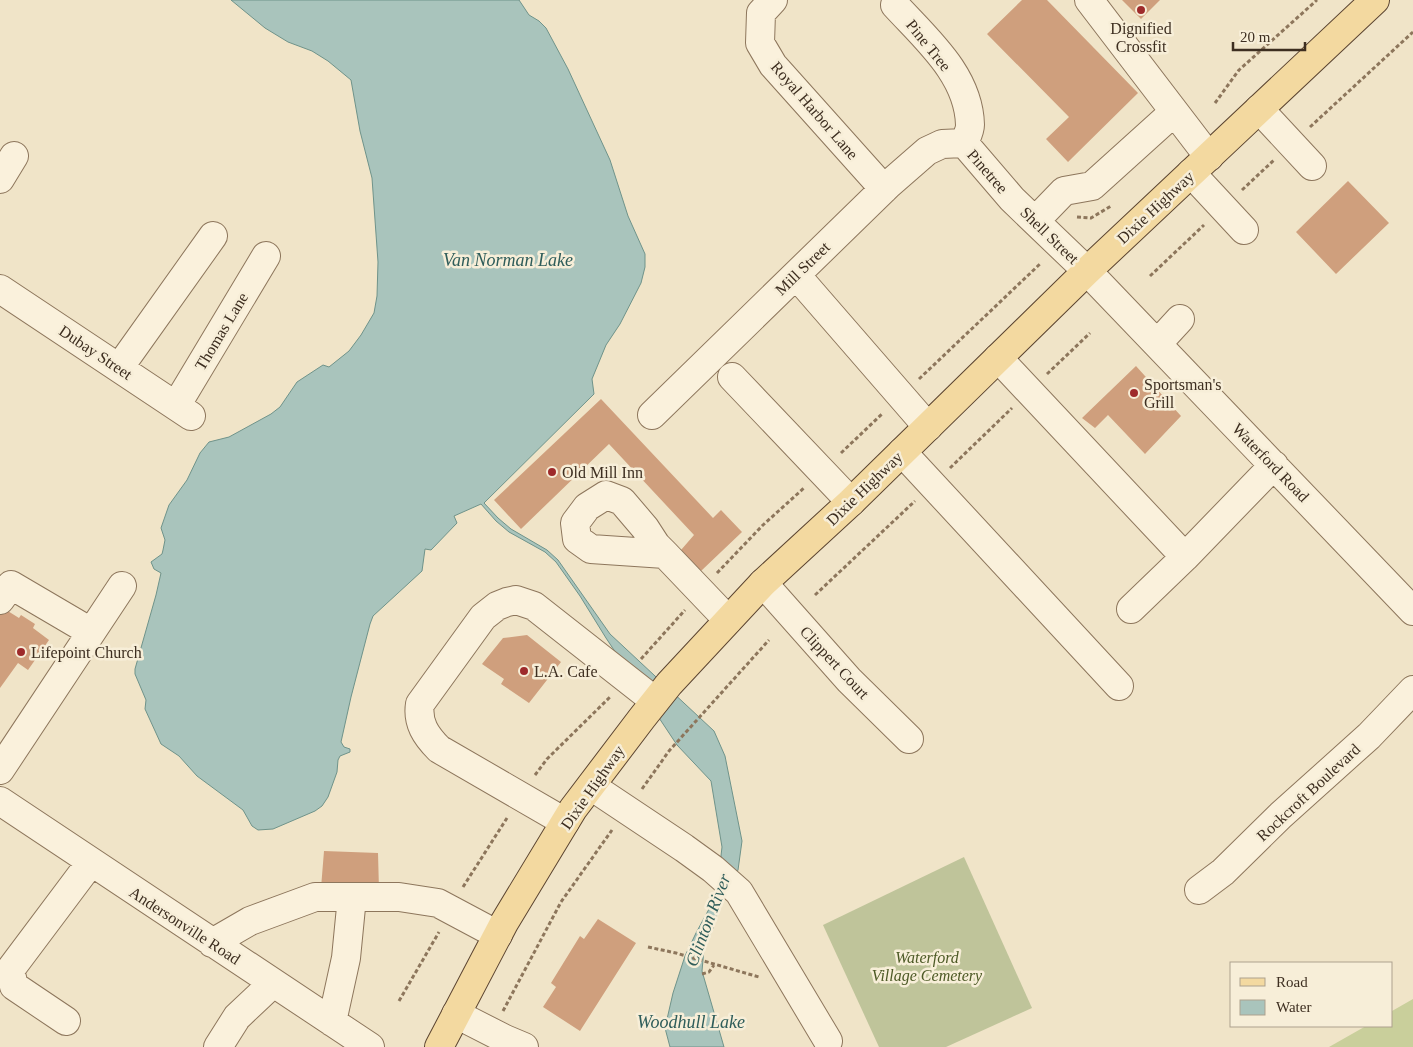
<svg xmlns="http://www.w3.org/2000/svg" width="1413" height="1047" viewBox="0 0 1413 1047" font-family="'Times New Roman',serif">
  <rect width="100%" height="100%" fill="#f0e4c8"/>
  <path fill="#c9cf9b" d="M 1413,999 L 1413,1047 L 1329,1047 L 1366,1026 L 1392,1026 L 1392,1011 Z"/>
  <path fill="#bfc49a" d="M 964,857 L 1032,1008 L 946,1047 L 879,1047 L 823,925 Z"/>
  <path fill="#a9c4bc" stroke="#6f938a" d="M 231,0 L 519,0 L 529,15 L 539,21 L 546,28 L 568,69 L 610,160 L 628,216 L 645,254 L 645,267 L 641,283 L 620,324 L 606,345 L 592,379 L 594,394 L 484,503 L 498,518 L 511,529 L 547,550 L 558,560 L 610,634 L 714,731 L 725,756 L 742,841 L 738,870 L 721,901 L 713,928 L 704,949 L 702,971 L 724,1047 L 670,1047 L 665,1028 L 673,993 L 685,956 L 696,933 L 715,898 L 717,891 L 722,847 L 711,781 L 677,745 L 606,638 L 580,596 L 556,562 L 545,552 L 509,532 L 496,521 L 481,504 L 454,516 L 457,523 L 431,550 L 425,549 L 422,571 L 373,616 L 370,624 L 351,697 L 341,742 L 344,747 L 350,749 L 350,752 L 340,756 L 338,760 L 337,772 L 328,797 L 322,806 L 315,811 L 273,829 L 258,830 L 252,826 L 243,810 L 197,776 L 179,756 L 161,744 L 145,709 L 146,700 L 135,674 L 135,669 L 156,595 L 161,573 L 154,569 L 151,562 L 162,554 L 163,550 L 165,540 L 161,528 L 169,505 L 187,480 L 200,453 L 209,442 L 229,437 L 271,414 L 280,407 L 297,382 L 323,365 L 329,367 L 349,351 L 361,335 L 374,313 L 377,296 L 378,262 L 372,178 L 360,131 L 351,80 L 328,61 L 312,51 L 288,42 L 265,28 Z"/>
  <path fill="#cf9f7d" d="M 1022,0 L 1047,0 L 1138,93 L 1068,162 L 1046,139 L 1069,117 L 987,34 Z
    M 1122,0 L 1160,0 L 1141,19 Z
    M 1348,181 L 1389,223 L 1336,274 L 1296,232 Z
    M 1136,366 L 1181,416 L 1145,454 L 1108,415 L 1095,428 L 1082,418 Z
    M 601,399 L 713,518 L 721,510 L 742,532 L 701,571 L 681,550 L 694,535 L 609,444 L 521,529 L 494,500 Z
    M 3,608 L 19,618 L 21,615 L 35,624 L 33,628 L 49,640 L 28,670 L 18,663 L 0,688 L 0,613 Z
    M 527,635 L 561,662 L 529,703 L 501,684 L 504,679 L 482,664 L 503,638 Z
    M 324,851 L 378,853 L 379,890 L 321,888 Z
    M 598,919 L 636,943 L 580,1031 L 543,1007 L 556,987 L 551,983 L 580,936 L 584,939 Z"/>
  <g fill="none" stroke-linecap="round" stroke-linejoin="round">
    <defs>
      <path id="minor" d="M 773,0 L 761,13 L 760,43 L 773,65 L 884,189
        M 1089,0 L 1209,157
        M 895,5 C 926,39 969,75 970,125 C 970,131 966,138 964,143
        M 1259,109 L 1312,166
        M 964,143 L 1012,199 L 1087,271 L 1413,611
        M 1191,173 L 1244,230
        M 0,179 L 14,156
        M 1035,221 L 1064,191 L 1092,186 L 1174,112
        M 796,275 L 928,427
        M 0,289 L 191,416
        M 1157,344 L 1180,319
        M 998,358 L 1185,557 L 1274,465
        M 119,368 L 213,236
        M 732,377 L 851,502
        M 176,406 L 266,256
        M 652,415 L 888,185 L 927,151 L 942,144 L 964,143
        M 902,452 L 1119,686
        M 665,554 L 591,549 L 577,539 L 575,523 L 587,507 L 606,495 L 622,501 L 645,528 L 656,545 L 665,554 L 728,620
        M 763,583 L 849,680 L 909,739
        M 0,600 L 11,585 L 91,632
        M 1131,609 L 1185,557
        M 0,770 L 122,586
        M 591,786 L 684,848 L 713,869 L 739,892 L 828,1041
        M 0,801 L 370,1047
        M 565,822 L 439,749 C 426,736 417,723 420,704 L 483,617 L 497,606 L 507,602 L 516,600 L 534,606 L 655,701
        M 1199,890 L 1223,872 L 1281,815 L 1369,736 L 1413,690
        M 212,943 L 250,921 L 315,897 L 399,897 L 438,903 L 498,935
        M 456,1014 L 505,1039 L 524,1047
        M 66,1021 L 14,986 L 10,970 L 91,862
        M 332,1022 L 346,958 L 352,897
        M 218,1047 L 237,1017 L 273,983"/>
      <path id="major" d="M 439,1047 L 504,923 L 573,809 L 642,718 L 669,684 L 763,583 L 851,502 L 1087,271 L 1375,0"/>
    </defs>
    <use href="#minor" stroke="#8d765c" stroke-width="30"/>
    <use href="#major" stroke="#5b4430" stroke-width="30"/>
    <path stroke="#8d765c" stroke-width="3" stroke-dasharray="4 2.5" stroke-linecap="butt" d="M 1215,103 L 1239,70 L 1317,0
      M 1310,127 L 1413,32
      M 1242,190 L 1274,160
      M 1077,217 L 1091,218 L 1111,206
      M 1150,276 L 1204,225
      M 1047,374 L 1090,333
      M 919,379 L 1041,263
      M 841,453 L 883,413
      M 950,468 L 1012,408
      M 717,573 L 763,525 L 804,488
      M 815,595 L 915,501
      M 641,659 L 685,610
      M 535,775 L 547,759 L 610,697
      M 642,789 L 669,751 L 769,640
      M 463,887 L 507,818
      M 648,947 L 676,953 L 759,977
      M 702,974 L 709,972 L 714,965
      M 399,1001 L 439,932
      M 503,1011 L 561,902 L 612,830"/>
    <use href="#minor" stroke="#faf1dc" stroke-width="28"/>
    <use href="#major" stroke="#f3d9a0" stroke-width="28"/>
  </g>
  <g fill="#9e2a2b" stroke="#f7eed8" stroke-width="2">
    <circle cx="1141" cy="10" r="5"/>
    <circle cx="1134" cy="393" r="5"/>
    <circle cx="552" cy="472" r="5"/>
    <circle cx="21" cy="652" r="5"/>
    <circle cx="524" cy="671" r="5"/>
  </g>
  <g text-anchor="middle" stroke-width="5" stroke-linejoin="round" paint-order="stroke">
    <g font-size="16" fill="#3d2e20" stroke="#f7eed8" text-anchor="start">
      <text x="1141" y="34" text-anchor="middle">Dignified<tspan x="1141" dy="18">Crossfit</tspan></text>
      <text x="1144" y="390">Sportsman's<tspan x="1144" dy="18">Grill</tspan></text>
      <text x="562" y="478">Old Mill Inn</text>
      <text x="31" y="658">Lifepoint Church</text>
      <text x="534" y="677">L.A. Cafe</text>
    </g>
    <g font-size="16" fill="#3d2e20" stroke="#f7eed8">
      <text transform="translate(929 45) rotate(51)" y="6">Pine Tree</text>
      <text transform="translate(815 110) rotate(49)" y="6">Royal Harbor Lane</text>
      <text transform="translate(988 171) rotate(49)" y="6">Pinetree</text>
      <text transform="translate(1155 207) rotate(-43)" y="6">Dixie Highway</text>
      <text transform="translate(1050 235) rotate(44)" y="6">Shell Street</text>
      <text transform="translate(802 268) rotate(-44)" y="6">Mill Street</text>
      <text transform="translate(221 331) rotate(-59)" y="6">Thomas Lane</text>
      <text transform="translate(96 352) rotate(34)" y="6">Dubay Street</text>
      <text transform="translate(1271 462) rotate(46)" y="6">Waterford Road</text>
      <text transform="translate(864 488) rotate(-44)" y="6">Dixie Highway</text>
      <text transform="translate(835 662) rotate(47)" y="6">Clippert Court</text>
      <text transform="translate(592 787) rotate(-55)" y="6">Dixie Highway</text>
      <text transform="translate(1308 792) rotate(-43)" y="6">Rockcroft Boulevard</text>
      <text transform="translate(185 925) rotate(33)" y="6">Andersonville Road</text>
    </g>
    <g font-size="16" font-style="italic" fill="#4d5a26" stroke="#f7eed8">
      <text x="927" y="963">Waterford<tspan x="927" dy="18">Village Cemetery</tspan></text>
    </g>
    <g font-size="18" font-style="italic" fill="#2f5d5a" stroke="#f7eed8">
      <text x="508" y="266">Van Norman Lake</text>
      <text transform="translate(708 920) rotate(-69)" y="6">Clinton River</text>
      <text x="691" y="1028">Woodhull Lake</text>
    </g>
  </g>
  <rect x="1230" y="962" width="162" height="65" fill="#f7eed8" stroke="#ada18e"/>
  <rect x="1240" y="978" width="25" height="8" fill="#f3d9a0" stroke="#ada18e"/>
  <text x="1276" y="987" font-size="15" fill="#3d2e20">Road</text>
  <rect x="1240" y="1000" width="25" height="15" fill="#a9c4bc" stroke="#ada18e"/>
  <text x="1276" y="1012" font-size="15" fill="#3d2e20">Water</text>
  <path d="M1233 42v8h72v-8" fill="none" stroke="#3d2e20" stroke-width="2.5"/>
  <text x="1240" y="42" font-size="15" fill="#3d2e20" stroke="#f7eed8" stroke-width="4" paint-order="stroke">20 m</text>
</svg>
